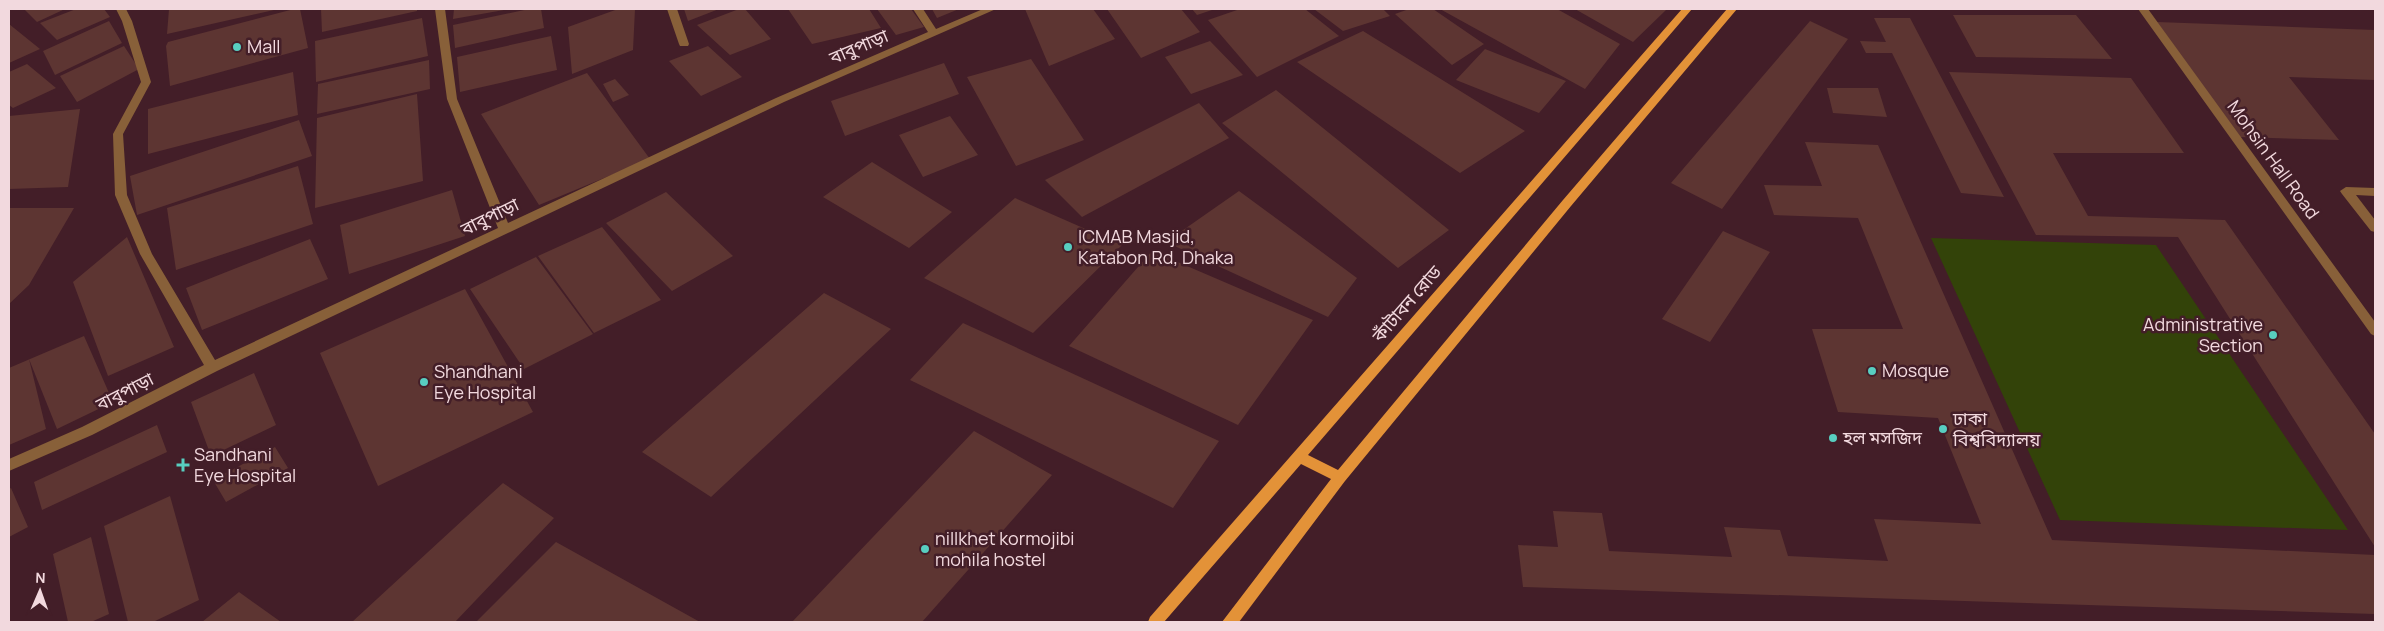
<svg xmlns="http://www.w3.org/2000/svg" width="2384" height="631" viewBox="0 0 2384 631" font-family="Manrope,'Noto Sans Bengali',sans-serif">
  <rect width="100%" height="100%" fill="#431e28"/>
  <path fill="#334309" d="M 1931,238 L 2156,245 L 2348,530 L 2060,520 Z"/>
  <path fill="#5d3532" d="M 24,9 L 65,9 L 37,22 Z
    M 76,9 L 104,9 L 110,17 L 57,40 L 40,23 Z
    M 169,9 L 274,9 L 274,10 L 167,34 Z
    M 294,9 L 300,9 L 308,48 L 170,86 L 166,46 L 168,42 Z
    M 321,9 L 417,9 L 417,11 L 322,32 Z
    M 454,9 L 504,9 L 504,10 L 453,19 Z
    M 529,9 L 541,9 L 544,28 L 455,48 L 453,25 Z
    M 618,9 L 635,9 L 633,50 L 572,74 L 568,27 Z
    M 684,9 L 719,9 L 688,21 Z
    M 739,9 L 745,9 L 771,39 L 730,55 L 697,25 Z
    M 788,9 L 869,9 L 881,28 L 812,44 Z
    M 877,9 L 911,9 L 924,27 L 896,35 Z
    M 932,9 L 959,9 L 937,18 Z
    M 1025,9 L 1093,9 L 1115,39 L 1049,66 Z
    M 1107,9 L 1181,9 L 1200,32 L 1141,58 Z
    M 1192,9 L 1215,9 L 1197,15 Z
    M 1240,9 L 1305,9 L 1339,36 L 1257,77 L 1208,20 Z
    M 1314,9 L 1383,9 L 1390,16 L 1343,31 Z
    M 1409,9 L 1433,9 L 1484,44 L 1452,65 L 1395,14 Z
    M 1440,9 L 1557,9 L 1620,44 L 1585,89 Z
    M 1575,9 L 1663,9 L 1666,10 L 1633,42 Z
    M 1953,15 L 2076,15 L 2112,59 L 1976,57 Z
    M 422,18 L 428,56 L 316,82 L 315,41 Z
    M 1874,18 L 1910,18 L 2004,197 L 1961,193 L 1892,53 L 1866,53 L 1860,41 L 1886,42 Z
    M 109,21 L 122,43 L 55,75 L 43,51 Z
    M 1810,21 L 1848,39 L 1722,209 L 1671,183 Z
    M 2157,22 L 2375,30 L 2375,80 L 2289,77 L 2339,140 L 2239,137 Z
    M 9,24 L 40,49 L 9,63 Z
    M 1363,31 L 1525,131 L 1460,173 L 1297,62 Z
    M 551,36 L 557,70 L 460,92 L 457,57 Z
    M 1210,41 L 1243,75 L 1191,94 L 1165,57 Z
    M 124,46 L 139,69 L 77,102 L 60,76 Z
    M 708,46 L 742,77 L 701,96 L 669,61 Z
    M 1485,49 L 1566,81 L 1539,113 L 1456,80 Z
    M 1031,59 L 1084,140 L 1016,166 L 967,77 Z
    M 429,60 L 430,89 L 317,114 L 318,84 Z
    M 944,63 L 959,94 L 845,136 L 831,101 Z
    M 27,64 L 56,88 L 13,108 L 9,105 L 9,72 Z
    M 293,72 L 298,115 L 148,154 L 148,109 Z
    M 1949,72 L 2131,78 L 2184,153 L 2045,153 L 2053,153 L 2088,216 L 2225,220 L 2375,434 L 2375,547 L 2178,237 L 2036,235 Z
    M 587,73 L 650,159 L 539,205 L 481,114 Z
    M 615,79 L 629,95 L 613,102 L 603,84 Z
    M 1827,88 L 1878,88 L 1887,117 L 1833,113 Z
    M 1276,90 L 1449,230 L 1398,268 L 1222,123 Z
    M 417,94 L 423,181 L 315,208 L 317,118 Z
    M 1199,103 L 1229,138 L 1082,217 L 1045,180 Z
    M 80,109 L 68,187 L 9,189 L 9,116 Z
    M 950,116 L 978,155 L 923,177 L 899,135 Z
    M 299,120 L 312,156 L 137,215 L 130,176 Z
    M 1805,142 L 1878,145 L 2052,540 L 2375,555 L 2375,614 L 1523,587 L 1518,545 L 1558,547 L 1553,511 L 1602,513 L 1609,551 L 1732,557 L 1724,527 L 1780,530 L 1788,556 L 1888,561 L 1874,519 L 1981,524 L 1938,418 L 1838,412 L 1812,329 L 1903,329 L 1858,218 L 1774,215 L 1764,185 L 1822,186 Z
    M 872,162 L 952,212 L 909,248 L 823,197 Z
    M 298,166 L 313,224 L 176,270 L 167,208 Z
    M 452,190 L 465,236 L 349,274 L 340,225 Z
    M 1239,191 L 1357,278 L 1328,317 L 1166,242 Z
    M 666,192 L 733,256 L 672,291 L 606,223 Z
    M 1015,198 L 1122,245 L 1033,333 L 924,278 Z
    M 9,208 L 74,208 L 29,285 L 9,304 Z
    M 602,227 L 661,300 L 594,333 L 538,256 Z
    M 1723,231 L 1770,252 L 1710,342 L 1662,319 Z
    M 127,237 L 174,347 L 108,376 L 73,282 Z
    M 310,239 L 328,279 L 202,330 L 186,288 Z
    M 1152,251 L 1313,320 L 1238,425 L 1069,346 Z
    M 536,257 L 593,334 L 524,369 L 470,289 Z
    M 465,289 L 533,412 L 378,486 L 320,353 Z
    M 824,293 L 891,329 L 711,497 L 642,452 Z
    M 963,323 L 1219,441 L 1173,508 L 910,380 Z
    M 84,336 L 113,402 L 57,429 L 29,359 L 46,429 L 9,445 L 9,368 Z
    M 254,373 L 276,425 L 211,456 L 191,402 Z
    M 157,425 L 167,452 L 42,510 L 34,482 Z
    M 974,431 L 1052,475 L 922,622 L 792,622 Z
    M 275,447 L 288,468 L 226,502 L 213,480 Z
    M 503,483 L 554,518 L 455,622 L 352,622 Z
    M 11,488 L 28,527 L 9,537 L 9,489 Z
    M 170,496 L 199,600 L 153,622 L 128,622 L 104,526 Z
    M 91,537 L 109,614 L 91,622 L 68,622 L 53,554 Z
    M 556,542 L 700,622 L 476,622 Z
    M 239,592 L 281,622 L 202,622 Z"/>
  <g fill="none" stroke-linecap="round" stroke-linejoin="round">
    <path fill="#886039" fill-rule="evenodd" d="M 116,9 L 126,9 L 132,21 L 151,82 L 123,134 L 127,195 L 152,254 L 215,360 L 498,228 L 447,99 L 435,9 L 445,9 L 457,99 L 508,223 L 776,98 L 928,32 L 913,9 L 923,9 L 936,29 L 983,9 L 996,9 L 784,102 L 217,371 L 92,435 L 9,471 L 9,459 L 82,427 L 204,365 L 140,254 L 115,195 L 113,134 L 141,82 L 122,21 Z
      M 667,9 L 677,9 L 689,44 L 688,46 L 680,46 L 679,44 Z
      M 2138,9 L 2148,9 L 2375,322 L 2375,336 L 2371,334 Z
      M 2346,187 L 2375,188 L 2375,196 L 2356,195 L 2375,220 L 2375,232 L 2371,231 L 2342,194 L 2340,191 Z"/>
    <path fill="#e39238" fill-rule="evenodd" d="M 1682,9 L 1692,9 L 1308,455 L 1338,470 L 1563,200 L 1727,9 L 1737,9 L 1571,206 L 1345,481 L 1239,622 L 1222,622 L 1331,479 L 1301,464 L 1164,622 L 1148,622 L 1150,617 Z"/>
  </g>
  <g fill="#58cec0" stroke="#431e28" stroke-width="2">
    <circle cx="237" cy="47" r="5"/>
    <circle cx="1068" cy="247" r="5"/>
    <circle cx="2273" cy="335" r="5"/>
    <circle cx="1872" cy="371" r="5"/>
    <circle cx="424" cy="382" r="5"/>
    <circle cx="1943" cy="429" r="5"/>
    <circle cx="1833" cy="438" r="5"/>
    <path d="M180.5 457.5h5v5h5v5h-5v5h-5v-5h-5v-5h5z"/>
    <circle cx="925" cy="549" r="5"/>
  </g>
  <g text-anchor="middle" stroke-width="5" stroke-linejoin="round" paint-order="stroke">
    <g font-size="18" fill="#f2d9de" stroke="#431e28" text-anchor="start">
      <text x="247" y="53">Mall</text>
      <text x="1078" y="243">ICMAB Masjid,<tspan x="1078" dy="21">Katabon Rd, Dhaka</tspan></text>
      <text x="2263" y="331" text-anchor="end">Administrative<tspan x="2263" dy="21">Section</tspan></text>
      <text x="1882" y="377">Mosque</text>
      <text x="434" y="378">Shandhani<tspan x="434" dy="21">Eye Hospital</tspan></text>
      <text x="1953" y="425">ঢাকা<tspan x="1953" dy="21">বিশ্ববিদ্যালয়</tspan></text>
      <text x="1843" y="444">হল মসজিদ</text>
      <text x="194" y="461">Sandhani<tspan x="194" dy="21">Eye Hospital</tspan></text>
      <text x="935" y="545">nillkhet kormojibi<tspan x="935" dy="21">mohila hostel</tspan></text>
    </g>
    <g font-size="18" fill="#f2d9de" stroke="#431e28">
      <text transform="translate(859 47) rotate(-23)" y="6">বাবুপাড়া</text>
      <text transform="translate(2273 160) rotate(54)" y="6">Mohsin Hall Road</text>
      <text transform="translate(490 217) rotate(-26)" y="6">বাবুপাড়া</text>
      <text transform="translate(1407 304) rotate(-49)" y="6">কাঁটাবন রোড</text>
      <text transform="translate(125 392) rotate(-27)" y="6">বাবুপাড়া</text>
    </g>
  </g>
  <rect width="2384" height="631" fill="none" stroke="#f2d9de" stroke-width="20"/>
  <g transform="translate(40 591) rotate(2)" stroke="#431e28" stroke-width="4" paint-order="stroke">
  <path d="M0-4L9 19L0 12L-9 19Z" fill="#f2d9de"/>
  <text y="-8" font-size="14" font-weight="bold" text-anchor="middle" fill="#f2d9de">N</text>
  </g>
</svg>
